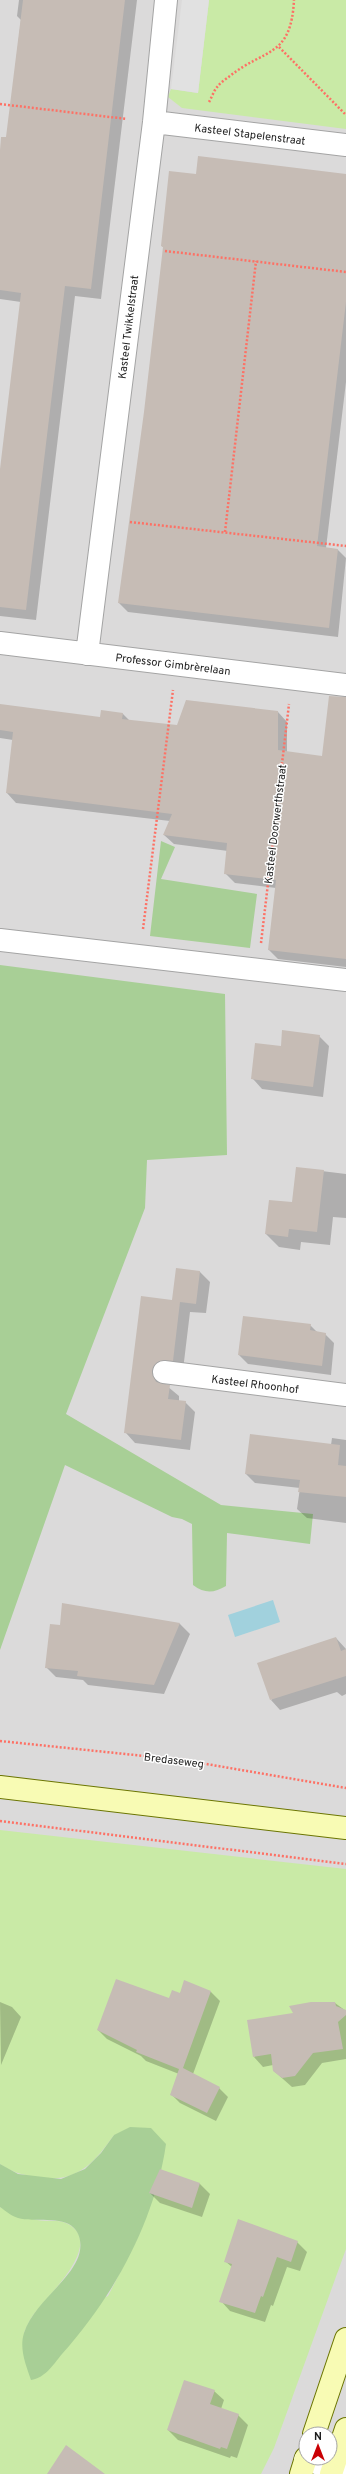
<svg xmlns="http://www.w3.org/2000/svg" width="346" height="2474" viewBox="0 0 346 2474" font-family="Overpass,sans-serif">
  <rect width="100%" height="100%" fill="#eeeae2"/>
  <path fill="#dbdada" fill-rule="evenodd" d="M 0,0 L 346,0 L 346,2474 L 0,2474 ZM 306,2434 L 330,2434 L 330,2458 L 306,2458 Z"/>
  <path fill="#c9eaa6" d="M 209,0 L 346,0 L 346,129 L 182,108 L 168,97 L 171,89 L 198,93 Z
    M 0,1830 L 346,1869 L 346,2249 L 274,2448 L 261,2474 L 0,2474 L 0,2207 C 12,2211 25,2218 37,2220 C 47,2222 59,2219 68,2224 C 105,2244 48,2295 34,2314 C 30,2319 27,2326 24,2333 L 108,2296 L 138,2237 L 162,2173 L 114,2135 C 92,2166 75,2184 34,2177 C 21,2174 11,2172 0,2164 Z"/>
  <path fill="#a8cf96" d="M 161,841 L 175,847 L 161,879 L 257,894 L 250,948 L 150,936 Z
    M 0,965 L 225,994 L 227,1155 L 147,1160 L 145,1208 L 66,1414 L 221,1505 L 313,1514 L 310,1544 L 227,1533 L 226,1586 C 214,1593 205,1594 193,1585 L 192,1524 L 182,1519 L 172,1517 L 65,1465 L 0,1650 Z
    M 130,2127 L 151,2128 L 166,2144 C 155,2221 114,2296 62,2354 C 53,2365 45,2378 31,2380 C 26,2365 19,2349 24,2333 C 33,2305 66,2284 77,2260 C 82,2250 82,2236 74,2228 C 62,2215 34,2223 18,2218 C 11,2216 6,2211 0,2207 L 0,2164 L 18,2174 L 61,2179 L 85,2169 L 101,2153 L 114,2135 Z"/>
  <path fill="#e1e1e1" d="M 182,0 L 209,0 L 198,93 L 171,89 Z"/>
  <path fill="#a1d1dd" d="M 273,1600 L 280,1622 L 235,1637 L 228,1615 Z"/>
  <path fill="#0003" d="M 19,0 L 137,0 L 101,299 L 75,296 L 36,620 L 0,616 L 0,478 L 21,302 L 0,299 L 0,158 L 7,138 L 21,20 L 17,16 Z
    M 196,175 L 346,175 L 346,382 L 326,548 L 338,550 L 346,558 L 338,637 L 128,612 L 119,603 L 145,412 L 164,248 L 162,246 Z
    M 0,706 L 101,718 L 123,714 L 130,721 L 177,726 L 278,712 L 287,722 L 287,753 L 323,757 L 346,720 L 346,967 L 278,959 L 269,950 L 276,888 L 235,883 L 225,873 L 228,851 L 174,844 L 164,835 L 170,821 L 16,803 L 7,793 L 13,740 L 0,738 Z
    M 319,1036 L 329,1046 L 323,1097 L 262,1089 L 253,1079 L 282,1047 Z
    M 297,1168 L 346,1174 L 346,1218 L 333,1217 L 330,1245 L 301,1242 L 300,1250 L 279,1247 L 266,1234 L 293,1203 Z
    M 177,1269 L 200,1272 L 210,1282 L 206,1313 L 190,1312 L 183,1370 L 161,1381 L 179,1396 L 179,1401 L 185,1402 L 195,1412 L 190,1450 L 135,1443 L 126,1433 L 173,1301 Z
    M 310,1325 L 318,1333 L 325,1334 L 334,1343 L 331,1375 L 248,1364 L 239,1355 Z
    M 332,1438 L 346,1440 L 346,1523 L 307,1518 L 297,1509 L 300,1488 L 255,1483 L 246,1474 L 331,1445 Z
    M 63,1604 L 180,1624 L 190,1634 L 164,1694 L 88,1685 L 83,1680 L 56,1677 L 46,1667 L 61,1626 Z
    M 336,1638 L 346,1649 L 346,1694 L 342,1696 L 337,1692 L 280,1710 L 271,1700 Z
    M 185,1982 L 211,1992 L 220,2001 L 193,2074 L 219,2088 L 228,2097 L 216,2121 L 180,2103 L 171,2094 L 179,2074 L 146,2061 L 141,2056 L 107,2039 L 98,2030 L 180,1994 Z
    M 0,2002 L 12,2007 L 21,2017 L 1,2065 Z
    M 335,2003 L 346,2011 L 346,2059 L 322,2063 L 305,2085 L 292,2087 L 274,2071 L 273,2065 L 263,2067 L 254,2057 L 295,2014 Z
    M 161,2171 L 200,2184 L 210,2194 L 202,2217 L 160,2203 L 150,2193 Z
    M 297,2242 L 307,2252 L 300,2271 L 287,2267 L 273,2306 L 271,2305 L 265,2322 L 230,2311 L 221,2301 L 232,2267 L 225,2261 Z
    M 214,2391 L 224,2400 L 221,2409 L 238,2415 L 248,2425 L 237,2458 L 231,2456 L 230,2458 L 178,2440 L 168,2430 Z"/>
  <path fill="#c6bcb5" d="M 23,0 L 125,0 L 91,289 L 65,286 L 26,610 L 0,607 L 0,469 L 21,293 L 0,290 L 0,150 L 1,137 L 6,137 Z
    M 198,156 L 346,174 L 346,302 L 317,546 L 338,549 L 329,628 L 118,603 L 144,412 L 163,247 L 161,246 L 169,171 L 196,174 Z
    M 329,696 L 346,697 L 346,959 L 268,950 L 276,880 L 224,874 L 227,843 L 163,835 L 172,814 L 6,793 L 13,732 L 0,730 L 0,704 L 100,717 L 101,710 L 123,713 L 122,719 L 177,725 L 186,700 L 278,711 L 278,750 L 322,756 Z
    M 282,1030 L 320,1035 L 313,1087 L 251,1079 L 255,1043 L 281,1046 Z
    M 296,1167 L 324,1170 L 317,1232 L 289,1229 L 288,1237 L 265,1234 L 269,1200 L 292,1202 Z
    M 176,1268 L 200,1271 L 196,1304 L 180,1302 L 173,1361 L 159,1361 L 152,1371 L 156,1382 L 170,1385 L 168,1399 L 186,1401 L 181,1440 L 124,1433 L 141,1296 L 172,1300 Z
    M 243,1316 L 311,1324 L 310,1330 L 326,1333 L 322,1366 L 238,1355 Z
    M 250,1434 L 340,1445 L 338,1465 L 346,1466 L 346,1497 L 298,1492 L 300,1480 L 245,1474 Z
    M 62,1603 L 180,1623 L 154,1685 L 77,1676 L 78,1671 L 45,1668 L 50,1624 L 60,1625 Z
    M 336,1637 L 341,1651 L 346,1649 L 346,1676 L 270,1700 L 257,1663 Z
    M 116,1979 L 169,1998 L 172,1990 L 180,1993 L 184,1980 L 211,1991 L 183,2068 L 220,2087 L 207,2113 L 170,2095 L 179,2069 L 136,2052 L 137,2050 L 97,2030 Z
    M 311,2002 L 335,2002 L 336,2006 L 346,2010 L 346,2015 L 338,2022 L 343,2049 L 313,2053 L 295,2076 L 282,2078 L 273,2071 L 271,2054 L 253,2057 L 247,2020 L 293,2013 L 289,2006 Z
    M 160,2169 L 200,2183 L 192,2208 L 149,2193 Z
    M 238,2219 L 298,2241 L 291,2262 L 277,2257 L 263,2297 L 261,2296 L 255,2313 L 219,2302 L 232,2264 L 224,2262 Z
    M 184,2380 L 215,2390 L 210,2404 L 239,2414 L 227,2449 L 221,2447 L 220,2449 L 167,2430 Z
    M 66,2445 L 105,2474 L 47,2474 Z"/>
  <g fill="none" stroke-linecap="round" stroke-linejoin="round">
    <defs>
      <path id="street" d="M 154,122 L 346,145
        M 0,643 L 346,685
        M 87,654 L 154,122 L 166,0
        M 0,940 L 346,980
        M 164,1372 L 346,1395
        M 305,2460 L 346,2471"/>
      <path id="secondary" d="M 0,1787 L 346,1828
        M 314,2434 L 346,2339
        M 301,2474 L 306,2458
        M 331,2474 L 346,2429"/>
    </defs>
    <use href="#street" stroke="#a4a4a4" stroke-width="24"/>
    <use href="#secondary" stroke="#6b7502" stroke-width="24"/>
    <path stroke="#fd7165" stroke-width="2.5" stroke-dasharray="2 2" stroke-linecap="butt" d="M 279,47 L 346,115
      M 209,102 C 212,97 214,90 218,86 C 221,82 226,79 230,76 C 265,48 291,58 294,0
      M 0,104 L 127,119
      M 165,251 L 346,272
      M 130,522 L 346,546
      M 225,532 L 256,261
      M 143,929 L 173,690
      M 261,943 L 289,704
      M 0,1741 L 183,1760 L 346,1788
      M 0,1821 L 346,1864"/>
    <use href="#street" stroke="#fff" stroke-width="22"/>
    <use href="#secondary" stroke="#f8fbb4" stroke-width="22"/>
  </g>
  <g text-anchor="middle" stroke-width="3" stroke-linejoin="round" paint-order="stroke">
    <g font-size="11" fill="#1d1d1d" stroke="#fff">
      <text transform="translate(250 134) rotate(7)" y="4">Kasteel Stapelenstraat</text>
      <text transform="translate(128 327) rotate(-83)" y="4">Kasteel Twikkelstraat</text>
      <text transform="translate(173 664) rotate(7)" y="4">Professor Gimbrèrelaan</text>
      <text transform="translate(275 824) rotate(-83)" y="4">Kasteel Doorwerthstraat</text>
      <text transform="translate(255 1384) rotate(7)" y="4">Kasteel Rhoonhof</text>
      <text transform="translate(174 1760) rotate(7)" y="4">Bredaseweg</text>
    </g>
  </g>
  <g transform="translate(318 2446)"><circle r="19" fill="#ffffff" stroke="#a5a5a5"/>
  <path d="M0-3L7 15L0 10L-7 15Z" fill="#ca0004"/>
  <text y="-6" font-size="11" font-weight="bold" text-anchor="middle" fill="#1d1d1d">N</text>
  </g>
</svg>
